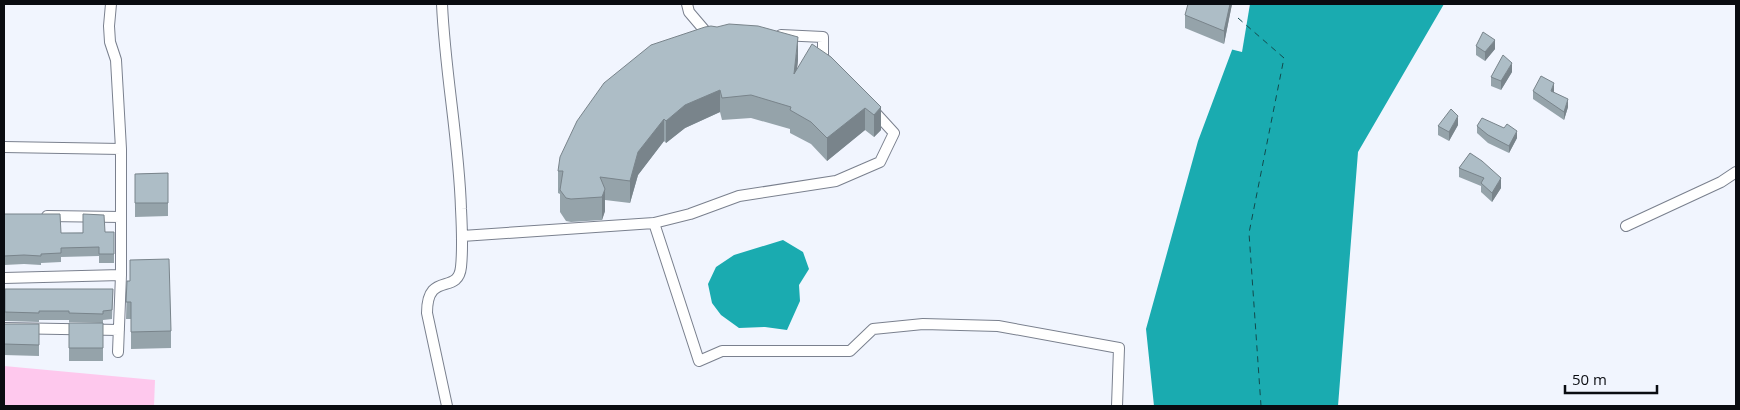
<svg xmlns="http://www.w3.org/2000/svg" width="1740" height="410" viewBox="0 0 1740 410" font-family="'Open Sans',sans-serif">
  <rect width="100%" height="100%" fill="#f1f5fe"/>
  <path fill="#fec8ed" d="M 4,366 L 155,380 L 154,406 L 4,406 Z"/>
  <path fill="#1aabb0" d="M 1244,4 L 1444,4 L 1358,152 L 1338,406 L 1154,406 L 1146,329 L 1198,141 L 1232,50 Z
    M 783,240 L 803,252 L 809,269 L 799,285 L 800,301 L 787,330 L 765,327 L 739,328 L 721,315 L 712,303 L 708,284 L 716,267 L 734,255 Z"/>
  <path fill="#f1f5fe" d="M 1241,4 L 1250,4 L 1242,52 L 1230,49 Z"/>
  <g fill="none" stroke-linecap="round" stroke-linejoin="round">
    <path stroke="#124a4d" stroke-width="1" stroke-dasharray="6 5" stroke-linecap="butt" d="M 1238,18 L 1284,58 L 1249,233 L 1261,406"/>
    <defs>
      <path id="minor" d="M 111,4 L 109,26 L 110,42 L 116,60 L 121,149 L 121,275 L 118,352
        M 442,4 C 445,73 459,141 461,209 C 462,228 463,248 461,267 C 458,296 427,270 427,313 L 447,406
        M 687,4 L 689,12 L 712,39
        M 781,35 L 823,37 L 823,57 L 828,64
        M 4,147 L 121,149
        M 47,216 L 121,217
        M 654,223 L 699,361 L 722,351 L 850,351 L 873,329 L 923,324 L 998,326 L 1119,348 L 1117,406
        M 1626,226 L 1721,182 L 1736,172
        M 462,236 L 654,223 L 690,214 L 739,196 L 836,181 L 880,162 L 894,133 L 873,110
        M 4,278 L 121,275
        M 4,328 L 119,330"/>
    </defs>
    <use href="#minor" stroke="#7a808e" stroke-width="12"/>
    <use href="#minor" stroke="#fff" stroke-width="10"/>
  </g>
  <path fill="#95a3aa" d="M 1232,4 L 1224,44 L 1185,28 L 1185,15 Z
    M 1476,46 L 1495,49 L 1485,61 L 1476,55 Z
    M 798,60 L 797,68 L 881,107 L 881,130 L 874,137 L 865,130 L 827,161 L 811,144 L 790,133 L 790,129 L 751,118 L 722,120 L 720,112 L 685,128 L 666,143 L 664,141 L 638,175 L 630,203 L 605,200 L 605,211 L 602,220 L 571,222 L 566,221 L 560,212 L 560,194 L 558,193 L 558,171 L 577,121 Z
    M 1512,72 L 1501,90 L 1491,86 L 1491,77 Z
    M 1533,91 L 1554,91 L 1554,92 L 1568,107 L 1564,120 L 1533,99 Z
    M 1458,125 L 1449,141 L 1438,135 L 1438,126 Z
    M 1477,126 L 1504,128 L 1517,138 L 1509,153 L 1488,143 L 1477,133 Z
    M 1470,153 L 1501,188 L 1492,202 L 1481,192 L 1481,186 L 1459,177 L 1459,168 Z
    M 168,173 L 168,216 L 135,217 L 135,174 Z
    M 4,214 L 61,233 L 114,232 L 114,263 L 99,263 L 99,256 L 61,257 L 61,262 L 41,263 L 41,265 L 24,264 L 4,265 Z
    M 127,281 L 171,331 L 171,348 L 131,349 L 131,319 L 126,319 Z
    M 5,289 L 113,289 L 112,319 L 103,320 L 103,323 L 69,322 L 69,320 L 39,320 L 39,322 L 5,321 Z
    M 69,323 L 103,323 L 103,361 L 69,361 Z
    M 4,324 L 39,324 L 39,356 L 4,355 Z"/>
  <path fill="#79848b" d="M 1230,4 L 1232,4 L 1224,44 L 1224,31 Z
    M 798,37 L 798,60 L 794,96 L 794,74 Z
    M 1495,40 L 1495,49 L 1485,61 L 1485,52 Z
    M 1512,63 L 1512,72 L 1501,90 L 1501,81 Z
    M 1554,83 L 1554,91 L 1551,98 L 1551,91 Z
    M 720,90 L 720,112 L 685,128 L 666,143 L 666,121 L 685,105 Z
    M 1568,99 L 1568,107 L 1564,120 L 1564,112 Z
    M 881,107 L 881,130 L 874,137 L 874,115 Z
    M 865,108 L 865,130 L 827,161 L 827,138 Z
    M 1458,116 L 1458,125 L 1449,141 L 1449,132 Z
    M 664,119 L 664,141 L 638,175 L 630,203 L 630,181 L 638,152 Z
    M 1517,131 L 1517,138 L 1509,153 L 1509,146 Z
    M 1501,178 L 1501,188 L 1492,202 L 1492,193 Z
    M 605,189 L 605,211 L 602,220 L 602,197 Z"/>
  <path fill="#adbdc6" stroke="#79848b" d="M 1188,4 L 1230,4 L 1224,31 L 1185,15 Z
    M 729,24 L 758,26 L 798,37 L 794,74 L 812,44 L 831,57 L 881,107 L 874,115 L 865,108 L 827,138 L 811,122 L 790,110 L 791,107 L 751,95 L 722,98 L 720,90 L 685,105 L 666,121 L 664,119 L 638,152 L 630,181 L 600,177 L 605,189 L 602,197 L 571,199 L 566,198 L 560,190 L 563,171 L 558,171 L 560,157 L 577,121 L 604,83 L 651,45 L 705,27 L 711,26 L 717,27 Z
    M 1483,32 L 1495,40 L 1485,52 L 1476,46 Z
    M 1503,55 L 1512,63 L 1501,81 L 1491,77 Z
    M 1541,76 L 1554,83 L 1551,91 L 1568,99 L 1564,112 L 1533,91 Z
    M 1451,109 L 1458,116 L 1449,132 L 1438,126 Z
    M 1482,118 L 1504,128 L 1507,124 L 1517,131 L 1509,146 L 1488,135 L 1477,126 Z
    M 1470,153 L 1482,161 L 1501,178 L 1492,193 L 1481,183 L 1484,178 L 1459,168 Z
    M 168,173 L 168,203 L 135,203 L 135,174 Z
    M 4,214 L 60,214 L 61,233 L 83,233 L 83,214 L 104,215 L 105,232 L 114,232 L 114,254 L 99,254 L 99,247 L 61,248 L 61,253 L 41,254 L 41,256 L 24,255 L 4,256 Z
    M 169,259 L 171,331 L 131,332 L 131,302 L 126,302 L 127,281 L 130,281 L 130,260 Z
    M 5,289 L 113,289 L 112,310 L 103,311 L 103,314 L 69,313 L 69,311 L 39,311 L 39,313 L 5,312 Z
    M 69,323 L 103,323 L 103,348 L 69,348 Z
    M 4,324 L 39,324 L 39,345 L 4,344 Z"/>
  <rect width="1740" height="410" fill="none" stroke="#0a0c11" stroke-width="10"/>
  <path d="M1565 385v8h92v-8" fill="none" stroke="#0a0c11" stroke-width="2.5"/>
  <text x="1572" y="385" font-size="15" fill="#0a0c11" stroke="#f1f5fe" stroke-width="4" paint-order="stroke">50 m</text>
</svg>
